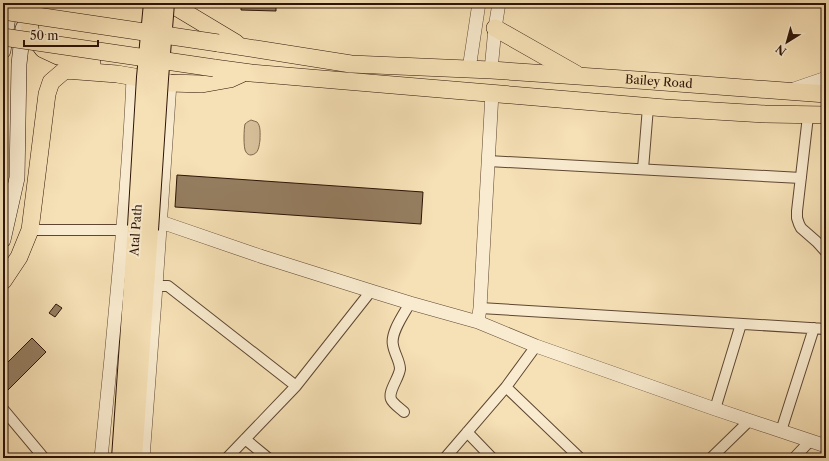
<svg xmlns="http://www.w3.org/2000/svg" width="829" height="461" viewBox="0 0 829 461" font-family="'Libre Caslon Text',serif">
  <rect width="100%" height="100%" fill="#f6e0b5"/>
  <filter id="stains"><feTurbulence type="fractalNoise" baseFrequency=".005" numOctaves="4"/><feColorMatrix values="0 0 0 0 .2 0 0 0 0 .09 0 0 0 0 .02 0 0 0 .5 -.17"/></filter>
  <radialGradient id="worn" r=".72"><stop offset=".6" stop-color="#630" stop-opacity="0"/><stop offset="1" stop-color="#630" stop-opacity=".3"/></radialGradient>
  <path fill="#d4bd97" stroke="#80684e" d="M 251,120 L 257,122 C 261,126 260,134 260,140 C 259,146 259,154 251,155 C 249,155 247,154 246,152 C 243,149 244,127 245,124 C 247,122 249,121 251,120 Z"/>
  <path fill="#957e61" stroke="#2c1306" d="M 241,3 L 276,3 L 276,11 L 241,10 Z
    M 177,175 L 423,192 L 421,224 L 175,207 Z
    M 56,304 L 62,308 L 55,317 L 49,313 Z
    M 32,338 L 46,352 L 5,393 L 3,391 L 3,367 Z"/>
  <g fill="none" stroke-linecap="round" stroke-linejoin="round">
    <defs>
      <path id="minor" d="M 808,116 L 797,211 L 797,218 L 799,224 L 801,228 L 817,242 L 826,252
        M 488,161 L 801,178
        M 643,169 L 648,107
        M 30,230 L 122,230
        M 156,286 L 168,286 L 296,386 L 371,291
        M 480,308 L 826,329
        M 506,387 L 580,458
        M 3,409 L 44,458
        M 715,409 L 741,324
        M 404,412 C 400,408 393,404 391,399 C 388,391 399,378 400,369 C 400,361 394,353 393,345 C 390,333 404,314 410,303
        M 781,431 L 814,328
        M 467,432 L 492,458
        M 245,439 L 268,458
        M 227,458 L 296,386
        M 445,458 L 506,387 L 536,346
        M 711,458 L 749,421
        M 794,458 L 810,441"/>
      <path id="tertiary" d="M 469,69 L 479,3
        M 491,70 L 495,28 L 499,3
        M 791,90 L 826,78
        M 161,222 L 260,256 L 371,291 L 410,303 L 478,322 L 536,346 L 715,409 L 826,446
        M 478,322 L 480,308 L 492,93
        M 101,458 C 108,389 115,319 121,250 C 126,192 131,135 133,77
        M 143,458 L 156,286 L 170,83"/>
      <path id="secondary" d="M 3,51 L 10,3
        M 3,240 L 17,178 L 19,64 L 23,28"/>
      <path id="primary" d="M 120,458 L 136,226
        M 134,458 L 150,230"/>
      <g id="trunk">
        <path d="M 31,3 L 32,14 L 29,24 L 31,33 L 43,49 L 58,56 L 92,63"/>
        <path d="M 164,3 L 176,7 L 236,43"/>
        <path d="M 495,28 L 576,74"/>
        <path id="s1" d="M 218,43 L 351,64 L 491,70 L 637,80 L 826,94"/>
        <path d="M 214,68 L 251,73 L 665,108 L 765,114 L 826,115"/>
        <path d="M 3,281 L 19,257 L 30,230 L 47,94 L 51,82 L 65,70 L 117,74 L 170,83 L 202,84 L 230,79 L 241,74"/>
      </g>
    </defs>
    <use href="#minor" stroke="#5e4632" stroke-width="12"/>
    <use href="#tertiary" stroke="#5e4632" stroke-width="14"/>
    <use href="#secondary" stroke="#2c1306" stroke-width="16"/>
    <use href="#primary" stroke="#2c1306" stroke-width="18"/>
    <use href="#trunk" stroke="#2c1306" stroke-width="18"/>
    <use href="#minor" stroke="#f9ebcf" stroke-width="10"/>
    <use href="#tertiary" stroke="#f9ebcf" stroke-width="13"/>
    <use href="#secondary" stroke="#f9ebcf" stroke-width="15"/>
    <use href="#primary" stroke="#f6e0b5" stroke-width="16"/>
    <use href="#trunk" stroke="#f6e0b5" stroke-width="17"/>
    <defs>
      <path id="primary-bridge" d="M 136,226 L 145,77 L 152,3
        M 150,230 L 160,79 L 166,3"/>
      <path id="trunk-bridge" d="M 3,11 L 218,43
        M 3,37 L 214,68"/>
    </defs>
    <use href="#primary-bridge" stroke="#2c1306" stroke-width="18" stroke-linecap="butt"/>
    <use href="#trunk-bridge" stroke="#2c1306" stroke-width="18" stroke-linecap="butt"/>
    <use href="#primary-bridge" stroke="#f6e0b5" stroke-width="16"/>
    <use href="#trunk-bridge" stroke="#f6e0b5" stroke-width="17"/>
  </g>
  <g text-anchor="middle" stroke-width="4" stroke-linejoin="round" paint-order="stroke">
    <g font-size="12" fill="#2c1306" stroke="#f9ebcf">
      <text dy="4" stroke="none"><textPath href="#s1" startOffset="443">Bailey Road</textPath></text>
      <text transform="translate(136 230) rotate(-86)" y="4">Atal Path</text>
    </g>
  </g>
  <rect width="829" height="461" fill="none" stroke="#f6e0b5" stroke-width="16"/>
  <rect x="4" y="4" width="821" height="453" fill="none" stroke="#2c1306" stroke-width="2"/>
  <rect x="8" y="8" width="813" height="445" fill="none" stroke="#2c1306"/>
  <g transform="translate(787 42) rotate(217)" stroke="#f9ebcf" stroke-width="3" paint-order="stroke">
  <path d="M0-3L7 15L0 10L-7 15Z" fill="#2c1306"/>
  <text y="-6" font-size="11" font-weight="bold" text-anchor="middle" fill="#2c1306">N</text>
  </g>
  <path d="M24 40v6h74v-6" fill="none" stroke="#2c1306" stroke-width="2"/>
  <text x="30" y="40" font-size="12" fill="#2c1306" stroke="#f9ebcf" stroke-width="3" paint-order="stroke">50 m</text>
  <rect width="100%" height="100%" filter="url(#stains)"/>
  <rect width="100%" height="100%" fill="url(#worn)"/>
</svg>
